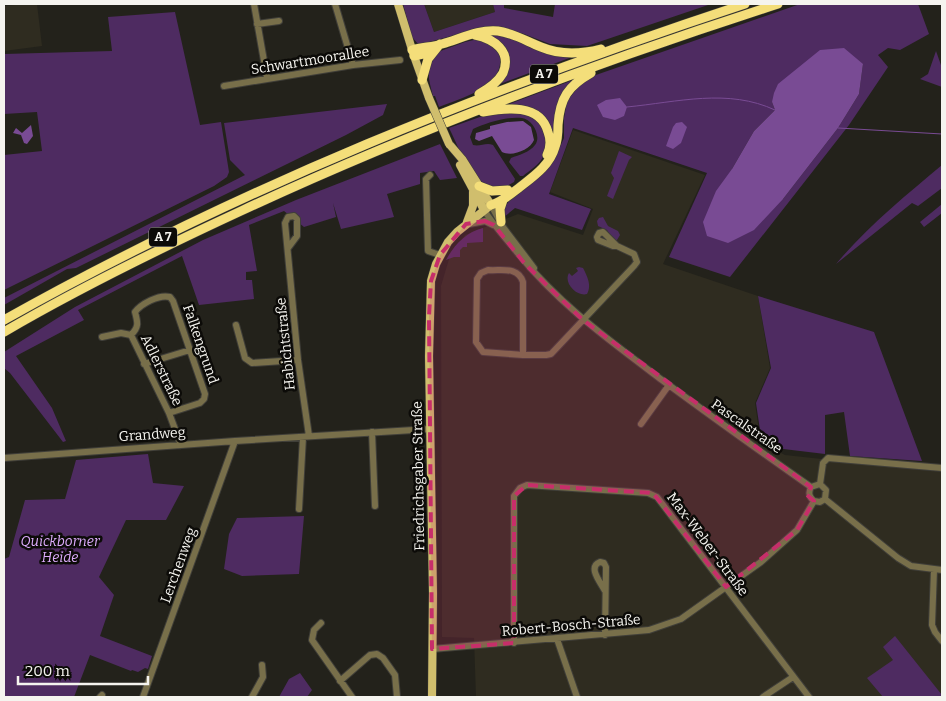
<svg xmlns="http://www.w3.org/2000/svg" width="946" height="701" viewBox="0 0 946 701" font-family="Bitter,serif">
  <rect width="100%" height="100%" fill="#23221b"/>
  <path fill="#2f2c20" d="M 26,4 L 37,4 L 42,46 L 4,51 L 4,6 Z
    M 424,4 L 493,4 L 495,12 L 434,32 Z
    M 573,130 L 705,175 L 663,264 L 758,296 L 770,368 L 755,403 L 760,438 L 771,448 L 785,455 L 942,472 L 942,697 L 476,697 L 474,638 L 442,637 L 441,286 L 449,259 L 465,235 L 518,214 L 583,235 L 593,209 L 550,192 Z"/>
  <path fill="#4e2b61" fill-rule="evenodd" d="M 403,4 L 424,4 L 434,32 L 495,12 L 493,4 L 504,4 L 504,8 L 553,17 L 555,4 L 711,4 L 587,46 L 550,44 L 524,34 L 496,27 L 477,29 L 422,44 L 418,44 L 412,37 Z
    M 800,4 L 918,4 L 929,34 L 900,50 L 888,48 L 878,55 L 888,67 L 849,125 L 730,277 L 669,257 L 707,173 L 573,128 L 549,194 L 591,209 L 582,230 L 515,208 L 503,218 L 503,209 L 510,200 L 541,175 L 553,162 L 564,138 L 564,118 L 567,101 L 579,86 L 593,76 ZM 863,64 L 859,94 L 838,128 L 783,199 L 732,169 L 754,131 L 775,110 L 772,102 Z
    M 175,12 L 200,125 L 221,122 L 229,172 L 227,177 L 214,186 L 4,290 L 4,155 L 42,151 L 37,112 L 4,114 L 4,54 L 112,51 L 108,17 Z
    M 493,33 L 511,38 L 549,54 L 572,57 L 495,86 L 507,56 L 480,34 Z
    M 478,39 L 485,40 L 499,52 C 508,86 464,97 439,107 L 435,96 L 433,96 C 428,76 426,73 435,53 L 465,42 Z
    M 936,51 L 942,68 L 942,87 L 920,79 L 928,74 Z
    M 573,80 L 554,144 L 546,120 L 504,106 Z
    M 387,104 L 383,115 L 346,135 L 76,268 L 67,269 L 4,305 L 4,298 L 245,175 L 230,160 L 224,123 Z
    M 491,113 C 501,113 513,111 522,113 C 542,117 551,139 543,157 C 539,165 530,170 523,176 L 520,176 L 509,162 L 511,158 C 519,155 530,152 535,145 C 542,136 532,119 522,118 C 507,116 486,123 473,129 L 470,137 L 473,145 C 480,147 486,142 493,145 L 515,179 L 514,182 C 478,206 461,151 449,128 Z
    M 440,144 L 457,178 L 440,180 L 434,171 L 420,173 L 420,184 L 387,194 L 394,217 L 341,229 L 333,203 L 336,217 L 304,227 L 284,211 L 249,225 L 257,271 L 246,272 L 246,280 L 252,280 L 254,299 L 199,305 L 182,256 L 78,310 L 84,320 L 16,356 L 52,408 L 66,441 L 63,442 L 10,373 L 4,368 L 4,352 L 75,307 L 203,240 L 296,200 Z
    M 619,151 L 632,157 L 629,160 L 613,199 L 607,196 L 614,178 L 611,173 Z
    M 942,165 L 942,188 L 918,206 L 912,203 L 836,264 C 867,227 905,196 942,165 Z
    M 942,204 L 942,213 L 924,227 L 920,222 Z
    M 603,217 L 608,226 L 618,231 L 620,235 L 617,240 L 614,241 L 607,230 L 598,226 L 597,221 L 599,218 Z
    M 483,228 L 483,242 L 467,243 L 467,247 L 463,247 L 460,250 L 460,257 L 454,257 L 446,260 C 454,245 466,232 483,228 Z
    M 579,267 L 583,268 C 587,276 592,285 587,294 C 577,297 563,283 569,273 L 572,276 L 578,271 L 576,268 Z
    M 758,296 L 874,332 L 922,461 L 850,456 L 844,412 L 825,415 L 825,454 L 775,448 L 761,437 L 756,403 L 771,368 Z
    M 148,454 L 153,483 L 184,486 L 166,520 L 126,520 L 99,577 L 114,595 L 100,636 L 152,656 L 148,669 L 145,668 L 138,672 L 132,670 L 131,671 L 90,655 L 74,697 L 4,697 L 4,559 L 9,557 L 25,500 L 65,499 L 76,460 Z
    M 304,516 L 299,574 L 242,576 L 224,569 L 229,534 L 237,518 Z
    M 895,636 L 942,695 L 942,697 L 883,697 L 867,678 L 893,660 L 883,647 Z
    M 300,673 L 312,690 L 307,697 L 279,697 L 289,679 Z"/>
  <path fill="#794b94" d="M 844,48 L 863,64 L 859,94 L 838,128 L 783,199 L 754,230 L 728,243 L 707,236 L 703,222 L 716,191 L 732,169 L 754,131 L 775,110 L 772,102 L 774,93 L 778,84 L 820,50 Z
    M 620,98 L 627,107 L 624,116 L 615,120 L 603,117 L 597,105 L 606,100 Z
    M 523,121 L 531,127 L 534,140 C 530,150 512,157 502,152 L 492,136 L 479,141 L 475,139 L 476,133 L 490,129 L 490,126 L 507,122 Z
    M 682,122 L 687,127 L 681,143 L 673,149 L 666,146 L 673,127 L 676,123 Z
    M 31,125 L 33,136 L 27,144 L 24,143 L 21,135 L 13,133 L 16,128 L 22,133 Z"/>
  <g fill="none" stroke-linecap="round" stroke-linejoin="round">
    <path stroke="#794b94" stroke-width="1" d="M 627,107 C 678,102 728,88 775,110
      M 838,128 L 942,134"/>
    <defs>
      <path id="minor" d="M 254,4 L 267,78
        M 335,4 L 353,65
        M 257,24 L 279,21
        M 224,86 L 353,65 L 400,60
        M 430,175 L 426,179 L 428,251 L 440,255
        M 491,205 L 503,227 L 534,268
        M 484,210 C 492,223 502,234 512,246 C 556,302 606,338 662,380 C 711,416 761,452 811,487
        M 469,224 L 485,221 L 493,225
        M 603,232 L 617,246 L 613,246 L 598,240 L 597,237 L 599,233 Z
        M 288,248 L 297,236 L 297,219 L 294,216 L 288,217 L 285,223 L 298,360 L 309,436
        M 488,270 C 502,271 518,266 523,282 L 523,355 L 483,352 L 476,342 L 477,279 L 481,273 Z
        M 236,325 L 245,358 L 252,363 L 298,360
        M 131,335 C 139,327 138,323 135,312 C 141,304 159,294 170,297 L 173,301 L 205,394 L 204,399 L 200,403 L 169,413
        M 102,337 L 121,333 L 131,335 L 169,413 L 181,445
        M 523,355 L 546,355 L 551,354 L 634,266 L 637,262 L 634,254 L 617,246
        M 144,364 L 190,350
        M 641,424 L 669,385
        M 372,432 L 375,506
        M 4,458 L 235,441 L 430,429
        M 820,484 L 823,463 L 828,458 L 942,468
        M 811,487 L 820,484 L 826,490 L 825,499 L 820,502 L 814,501
        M 811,487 C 808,493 809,497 814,501
        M 825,499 L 898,558 L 911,566 L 942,570
        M 299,509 L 303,437
        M 934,570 L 932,625 L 935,632 L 942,641
        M 321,623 L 314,630 L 312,640 L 352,697
        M 605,635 L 606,567 L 604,563 L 600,562 C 587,567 601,583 605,591
        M 557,639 L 577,697
        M 514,643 L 514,496 L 520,488 L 527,485 L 648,493 L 657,497 L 809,697
        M 432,649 L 649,630 L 681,619 L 761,562 L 797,530 L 814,501
        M 340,681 L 370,655 L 377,654 L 383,658 L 395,675 L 397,697
        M 100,697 L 102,695
        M 143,697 L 235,441
        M 252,697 L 263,677 L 262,665
        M 763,697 L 793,677"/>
      <path id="major" d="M 398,4 L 414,56 L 429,98
        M 460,165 L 484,210
        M 467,222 L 473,206 L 473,192
        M 432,697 L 433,593 L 429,356 L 431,281 L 436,264 L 448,242 L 457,232 L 491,205 L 462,159 L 450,145"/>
      <path id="highway" d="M 475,35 C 494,39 512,51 503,73 C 498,82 488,89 479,94
        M 412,50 C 422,47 432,47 442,44 C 460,39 479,29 498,31 C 513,33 526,41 541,47 C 560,55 581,54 601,49
        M 414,56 L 432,52
        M 422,80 L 428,59 L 440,44
        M 483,112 C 506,108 540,103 548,132 C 551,140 551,147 547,155
        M 479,186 L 492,191 L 508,190
        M 491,205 C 502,202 511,194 520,187 C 534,176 550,165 555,147 C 558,140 558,132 558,125 C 560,98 568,86 591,73
        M 501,222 L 500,209 L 503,200
        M 4,320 C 239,188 490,88 745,4
        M 4,332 C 81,287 161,248 241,211 C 415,130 595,63 778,4"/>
    </defs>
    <use href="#minor" stroke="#403f39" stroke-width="8"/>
    <use href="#major" stroke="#403f39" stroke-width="9"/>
    <use href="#highway" stroke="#403f39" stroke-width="10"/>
    <use href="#minor" stroke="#786f4a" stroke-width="6"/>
    <use href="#major" stroke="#d0be6d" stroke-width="8"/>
    <use href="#highway" stroke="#f4de7a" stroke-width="9"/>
    <defs>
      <path id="major-bridge" d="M 429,98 L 449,144"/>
    </defs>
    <use href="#major-bridge" stroke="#403f39" stroke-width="9" stroke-linecap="butt"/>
    <use href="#major-bridge" stroke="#d0be6d" stroke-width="8"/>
  </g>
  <path fill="#c72e6a" fill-opacity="0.2" stroke="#c72e6a" stroke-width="4" stroke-dasharray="10 6" stroke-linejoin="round" d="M 485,221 L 494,225 L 525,264 L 583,320 L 811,487 L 807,495 L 814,501 L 797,530 L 726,587 L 653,493 L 527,485 L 514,496 L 514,643 L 432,649 L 429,316 L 431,281 L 440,255 L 466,224 Z"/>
  <g text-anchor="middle" stroke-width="5" stroke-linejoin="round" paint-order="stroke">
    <g fill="#0c0b08" stroke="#afaeaa" stroke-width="1">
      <rect x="530" y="64.5" width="28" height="19" rx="4"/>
      <rect x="149" y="227.5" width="28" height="19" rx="4"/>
    </g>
    <g font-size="12" font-weight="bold" fill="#f5f4ef">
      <text x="544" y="78">A 7</text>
      <text x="163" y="241">A 7</text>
    </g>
    <g font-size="14" fill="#f5f4ef" stroke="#0c0b08">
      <text transform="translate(310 60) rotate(-9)" y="5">Schwartmoorallee</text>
      <text transform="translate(201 344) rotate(71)" y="5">Falkengrund</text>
      <text transform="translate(285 344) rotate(-96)" y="5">Habichtstraße</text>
      <text transform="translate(162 370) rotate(64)" y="5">Adlerstraße</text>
      <text transform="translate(747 426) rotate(35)" y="5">Pascalstraße</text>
      <text transform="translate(152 434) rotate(-4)" y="5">Grandweg</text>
      <text transform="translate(418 476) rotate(-91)" y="5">Friedrichsgaber Straße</text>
      <text transform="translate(708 544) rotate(53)" y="5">Max-Weber-Straße</text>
      <text transform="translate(178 565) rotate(-70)" y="5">Lerchenweg</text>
      <text transform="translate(571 625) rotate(-5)" y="5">Robert-Bosch-Straße</text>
    </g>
    <g font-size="14" font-style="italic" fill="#dcabfb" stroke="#0c0b08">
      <text x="60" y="546">Quickborner<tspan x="60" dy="16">Heide</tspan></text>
    </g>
  </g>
  <rect width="946" height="701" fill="none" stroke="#f5f4ef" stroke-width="10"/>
  <path d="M18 676v8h130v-8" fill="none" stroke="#f5f4ef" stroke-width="2.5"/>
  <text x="25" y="676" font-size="15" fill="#f5f4ef" stroke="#0c0b08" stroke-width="4" paint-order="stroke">200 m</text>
</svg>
